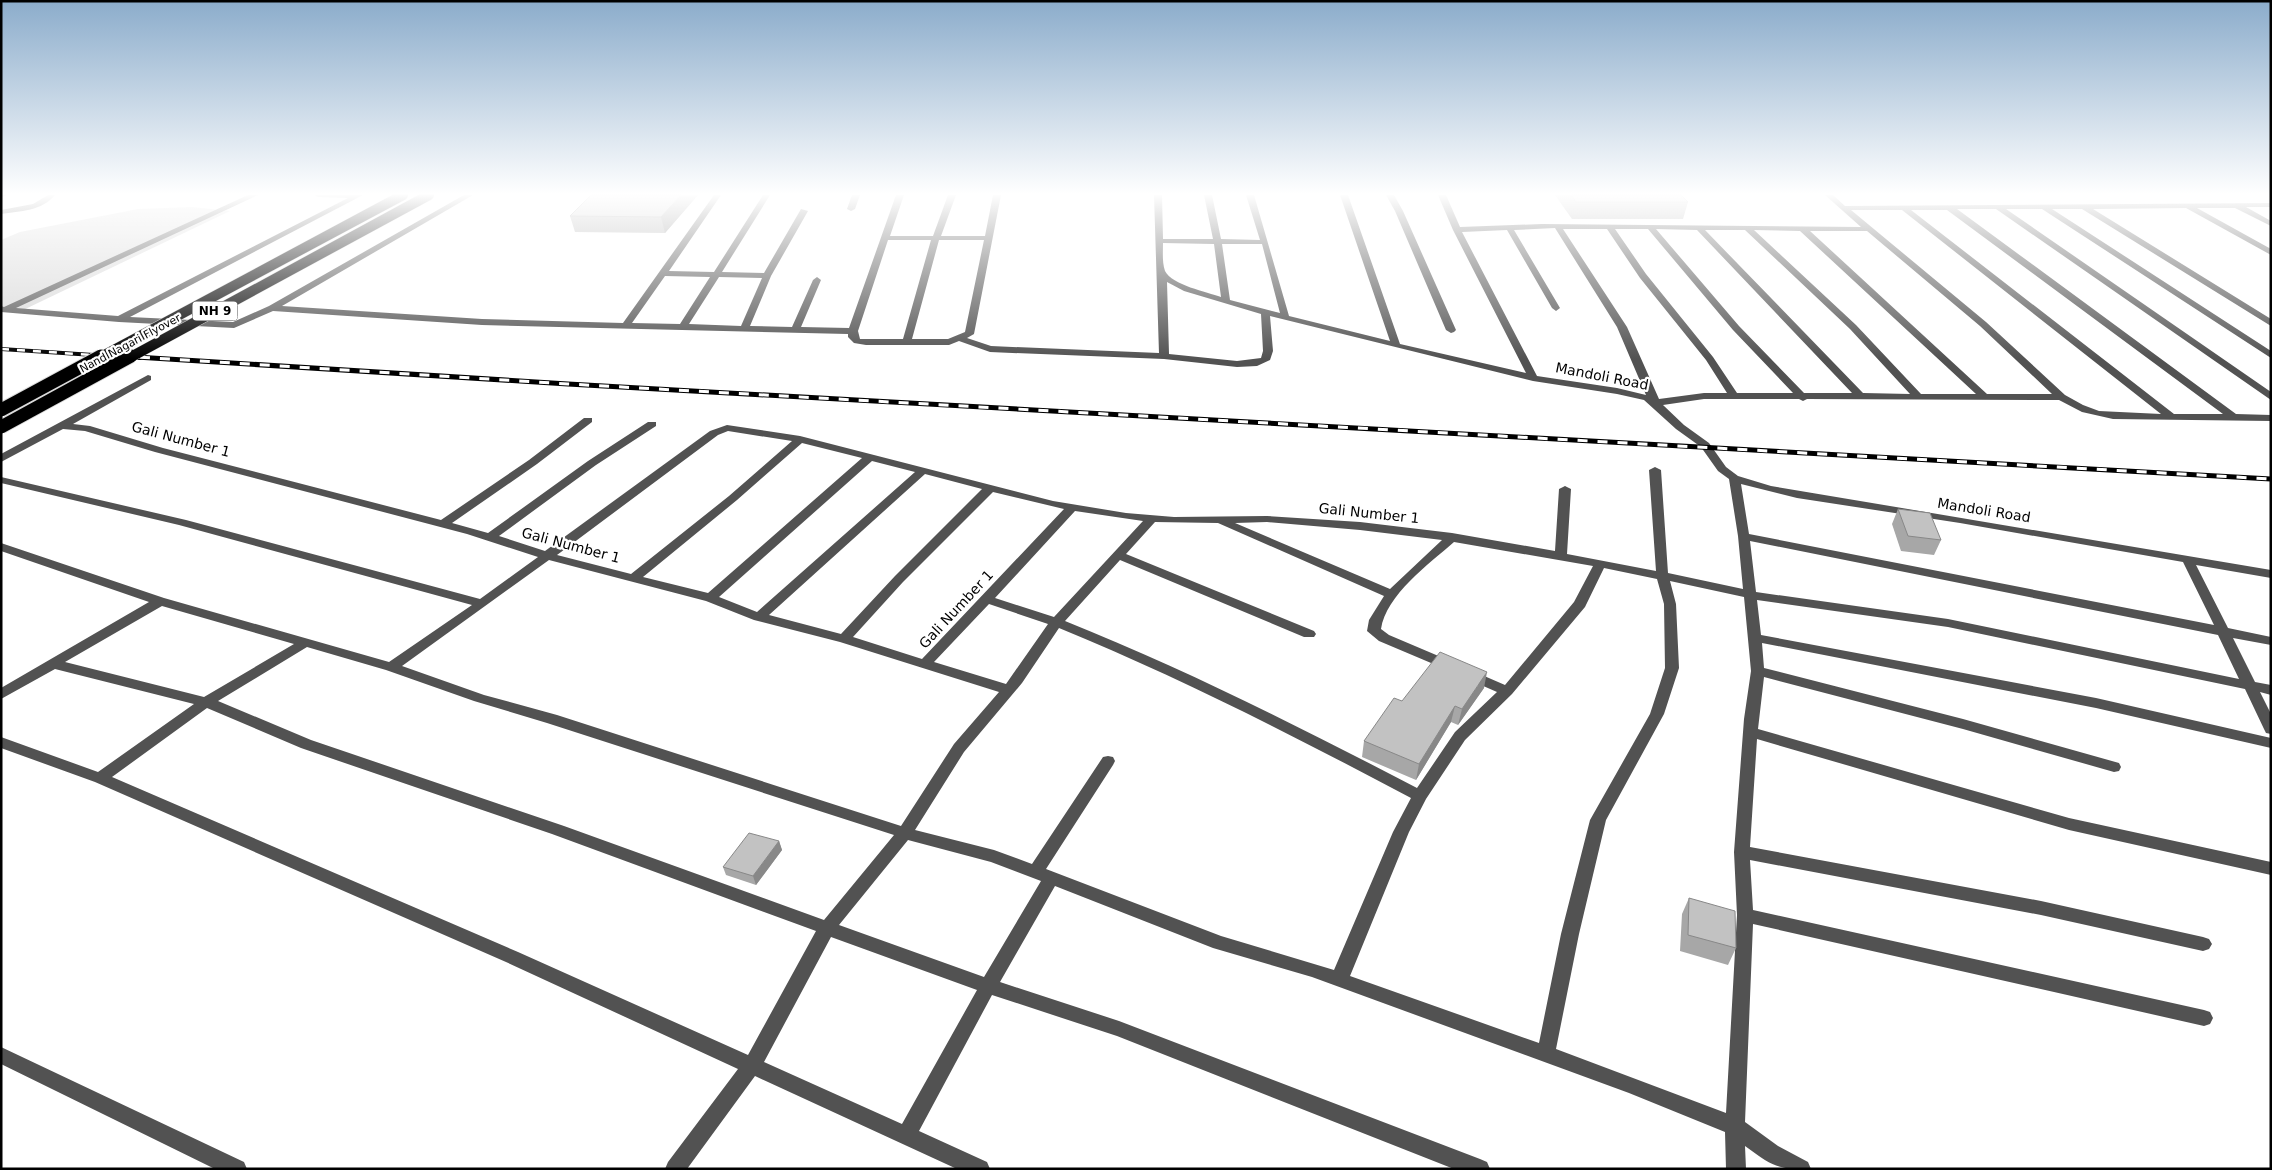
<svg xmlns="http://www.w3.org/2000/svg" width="2272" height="1170" viewBox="0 0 2272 1170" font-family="'DejaVu Sans',sans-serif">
  <rect width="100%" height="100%" fill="#fff"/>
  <path fill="#d9d9d9" d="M 192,207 L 230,211 L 19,312 L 1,311 L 1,240 L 20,232 L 138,209 Z"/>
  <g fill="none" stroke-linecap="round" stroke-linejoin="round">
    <path fill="#525252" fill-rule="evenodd" d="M 1,195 L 6,195 L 1,198 Z
      M 48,195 L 55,195 C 42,211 20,211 1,214 L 1,210 L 33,204 Z
      M 248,195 L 258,195 L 16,308 L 118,316 L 348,198 L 318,197 L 315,195 L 363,195 L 130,317 L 233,322 L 269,306 L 464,195 L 473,195 L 282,306 L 482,319 L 623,323 L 714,195 L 721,195 L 669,271 L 714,272 L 763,195 L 770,195 L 722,272 L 764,273 L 801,209 L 808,211 L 771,276 L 750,326 L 792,327 L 813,280 L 817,277 L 821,280 L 801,327 L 849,328 L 896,195 L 904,195 L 890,236 L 933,236 L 948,195 L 956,195 L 941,236 L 985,236 L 993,195 L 1001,195 L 974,334 L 967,338 L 991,346 L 1159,353 L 1154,195 L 1162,195 L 1163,239 L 1213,239 L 1204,195 L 1212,195 L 1221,239 L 1260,240 L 1246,195 L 1254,195 L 1289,316 L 1390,341 L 1340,195 L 1348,195 L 1400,344 L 1526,373 L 1453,230 L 1438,195 L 1446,195 L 1460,227 L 1542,224 L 1861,227 L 1825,195 L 1833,195 L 1845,206 L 2271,203 L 2271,207 L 2246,207 L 2271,221 L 2271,226 L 2235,208 L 2197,208 L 2271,249 L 2271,255 L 2186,208 L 2093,209 L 2271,319 L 2271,326 L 2082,209 L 2052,209 L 2271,351 L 2271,358 L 2042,209 L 2006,209 L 2271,392 L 2271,400 L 1996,209 L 1957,209 L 2236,414 L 2271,415 L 2271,421 L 2113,419 L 2082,412 L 2059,400 L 1807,399 L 1803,401 L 1799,399 L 1704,399 L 1663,405 L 1684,425 L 1709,443 L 1726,467 L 1738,476 L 1771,486 L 2271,570 L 2271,578 L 2196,565 L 2228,628 L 2271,637 L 2271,645 L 2233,638 L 2255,682 L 2271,685 L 2271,695 L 2260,692 L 2271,714 L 2271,734 L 2266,733 L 2264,729 L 2245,689 L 1948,627 L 1757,600 L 1761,635 L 2096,698 L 2271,738 L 2271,748 L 2096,708 L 1762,643 L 1764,668 L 1963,719 L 2119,763 L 2121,767 L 2119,771 L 2114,772 L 1963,729 L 1764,677 L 1758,729 L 2069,818 L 2271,862 L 2271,875 L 2069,830 L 1757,739 L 1750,847 L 2041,901 L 2203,937 L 2209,939 L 2212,944 L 2209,949 L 2203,951 L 2041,915 L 1750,860 L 1753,910 L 2204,1010 L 2210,1012 L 2213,1018 L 2210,1024 L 2204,1026 L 1753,924 L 1745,1122 L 1778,1146 L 1808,1162 L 1811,1169 C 1776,1169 1774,1167 1745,1146 L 1746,1169 L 1726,1169 L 1725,1132 L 1629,1093 L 1312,977 L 1213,948 L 1055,886 L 1000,982 L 1119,1021 L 1480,1159 L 1487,1162 L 1490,1169 L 1454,1169 L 1117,1036 L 992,995 L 919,1131 L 987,1162 L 990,1169 L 957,1169 L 755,1076 L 687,1169 L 665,1169 L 668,1162 L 738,1069 L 506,962 L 95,782 L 1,748 L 1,737 L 98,772 L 194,704 L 55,669 L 1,699 L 1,688 L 149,602 L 1,551 L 1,543 L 164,598 L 389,662 L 472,605 L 179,525 L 1,483 L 1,477 L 186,520 L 480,599 L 538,557 L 467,534 L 155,452 L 85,431 L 63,429 L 1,462 L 1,454 L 148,375 L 151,376 L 151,380 L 73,424 L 90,426 L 163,448 L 441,520 L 529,460 L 584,418 L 592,418 L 592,422 L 537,464 L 452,523 L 488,533 L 588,461 L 648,422 L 656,422 L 656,426 L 596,465 L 499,536 L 545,551 L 710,431 L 727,425 L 800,436 L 1053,501 L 1126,513 L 1174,517 L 1267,516 L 1360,522 L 1452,533 L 1555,551 L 1559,489 L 1565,486 L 1571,489 L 1567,554 L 1656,571 L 1649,470 L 1655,467 L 1661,470 L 1668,573 L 1743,589 L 1738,536 L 1729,479 L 1718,471 L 1701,447 L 1676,429 L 1644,400 L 1617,394 L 1533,381 L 1270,316 L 1273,351 L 1270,360 L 1257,366 L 1237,367 L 1164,359 L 990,352 L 959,341 L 949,345 L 866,345 L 854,343 L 848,337 L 848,334 L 482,325 L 273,311 L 234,328 L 119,322 L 1,312 L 1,306 L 4,307 ZM 1851,210 L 1902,210 L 2161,414 L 2099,411 L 2083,405 L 2065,395 L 1986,322 ZM 1911,210 L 1947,210 L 2223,414 L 2174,414 ZM 1555,228 L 1617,327 L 1646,395 L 1617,388 L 1537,376 L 1462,232 L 1507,230 L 1552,308 L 1556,311 L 1560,308 L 1514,230 ZM 1563,229 L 1607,229 L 1640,278 L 1706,360 L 1727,393 L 1704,393 L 1659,399 L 1627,327 ZM 1615,229 L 1648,229 L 1733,330 L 1793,393 L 1737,393 L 1713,357 L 1646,274 ZM 1656,229 L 1697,230 L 1852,393 L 1804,393 L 1739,326 ZM 1705,230 L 1745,230 L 1850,329 L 1910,394 L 1863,393 ZM 1754,230 L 1800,231 L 1976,394 L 1921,394 L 1856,325 ZM 1810,231 L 1867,231 L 1980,326 L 2052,394 L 1987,394 ZM 888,240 L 931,240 L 903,339 L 860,339 L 858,331 ZM 939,240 L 984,240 L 965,332 L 948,339 L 912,339 ZM 1163,243 L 1214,244 L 1221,297 C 1207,292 1172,285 1165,271 C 1162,262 1163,252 1163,243 ZM 1222,244 L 1262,244 L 1280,313 L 1230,300 ZM 665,276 L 710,277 L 680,324 L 632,323 ZM 719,277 L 762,278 L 741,326 L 689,324 ZM 1167,282 L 1184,291 L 1261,314 L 1263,351 L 1261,358 L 1237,361 L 1169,354 ZM 728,431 L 792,441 L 729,496 L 631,574 L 557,555 L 718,435 ZM 802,443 L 862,458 L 708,593 L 643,577 L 737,500 ZM 872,461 L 915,472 L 757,612 L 719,597 ZM 925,474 L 982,489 L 895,576 L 841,634 L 769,615 ZM 1741,484 L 1797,498 L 1960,523 L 2183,562 L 2214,625 L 1749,534 ZM 993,492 L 1064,509 L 922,659 L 853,637 L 903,582 ZM 1075,511 L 1143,521 L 1054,617 L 995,598 ZM 1155,522 L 1218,523 L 1384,596 L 1369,620 L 1367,631 L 1379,641 L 1450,671 L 1455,669 L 1457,666 L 1455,663 L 1389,635 L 1381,629 C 1386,595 1429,564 1454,542 L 1593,566 L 1574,602 L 1505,685 L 1475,672 L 1465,672 L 1463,675 L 1465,678 L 1497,692 L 1455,732 L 1417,788 C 1302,728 1185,669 1065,621 L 1120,560 L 1304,637 L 1314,637 L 1316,634 L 1314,631 L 1126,554 ZM 1267,522 L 1360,530 L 1442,540 L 1390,589 L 1235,523 ZM 1750,541 L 2218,635 L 2239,679 L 1948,619 L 1756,592 ZM 549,560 L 706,601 L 754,620 L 840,642 L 999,692 L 954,744 L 901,826 L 557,715 L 484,695 L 402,666 ZM 1604,568 L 1657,579 L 1664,604 L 1665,668 L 1650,714 L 1590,820 L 1561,934 L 1539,1043 L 1350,976 L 1409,832 L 1426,799 L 1465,740 L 1512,694 L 1585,607 ZM 1670,581 L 1744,597 L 1751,671 L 1744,719 L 1734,852 L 1737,915 L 1726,1113 L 1556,1049 L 1579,934 L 1606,820 L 1664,714 L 1679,668 L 1676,604 ZM 989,604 L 1048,624 L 1006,684 L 934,662 ZM 162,606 L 294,644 L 204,697 L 65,662 ZM 1059,628 C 1179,677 1296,737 1411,798 L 1393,832 L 1334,970 L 1221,936 L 1046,869 L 1113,765 L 1115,761 L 1113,757 L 1108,756 L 1103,757 L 1032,864 L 994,850 L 915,830 L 964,752 L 1022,683 ZM 307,647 L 386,670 L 474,701 L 547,723 L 894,835 L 824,920 L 564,826 L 311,740 L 218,701 ZM 207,708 L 301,748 L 552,834 L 816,931 L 748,1055 L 518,952 L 112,777 ZM 908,840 L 991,862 L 1041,881 L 984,977 L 839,925 ZM 831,937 L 977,990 L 902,1124 L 764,1062 Z
      M 852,195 L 860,195 L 855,209 L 851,211 L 847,209 Z
      M 1386,195 L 1394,195 L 1403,211 L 1456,330 L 1454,332 L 1451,333 L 1446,330 L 1395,211 Z
      M 1,1047 L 244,1162 L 247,1169 L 215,1169 L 1,1064 Z"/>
    <defs>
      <path id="rail-far1" d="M 1,349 L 140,358"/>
      <path id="rail" d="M 120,356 L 568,384 L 2271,479"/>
    </defs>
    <use href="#rail-far1" stroke="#000" stroke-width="4"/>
    <use href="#rail" stroke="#000" stroke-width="5"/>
    <use href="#rail-far1" stroke="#fff" stroke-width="2.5" stroke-dasharray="8" stroke-linecap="butt"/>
    <use href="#rail" stroke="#fff" stroke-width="3" stroke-dasharray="10" stroke-linecap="butt"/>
    <defs>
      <path id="highway-bridge-far1" d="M 99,358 L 403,195
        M 129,358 L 429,195"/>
      <path id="highway-bridge" d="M 1,410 L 101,356
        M 1,427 L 131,356"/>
    </defs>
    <use href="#highway-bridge-far1" stroke="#dbdbdb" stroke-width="11" stroke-linecap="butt"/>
    <use href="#highway-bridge" stroke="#dbdbdb" stroke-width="15" stroke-linecap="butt"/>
    <use href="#highway-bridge-far1" stroke="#000" stroke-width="10"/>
    <use href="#highway-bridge" stroke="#000" stroke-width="13"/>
  </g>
  <path fill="#a7a7a7" d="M 698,195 L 665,233 L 575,232 L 570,216 Z
    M 1555,195 L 1681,195 L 1688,202 L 1683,219 L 1572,219 Z
    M 1898,509 L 1941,540 L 1934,555 L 1901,551 L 1892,524 Z
    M 1484,688 L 1458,725 L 1451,722 L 1416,780 L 1362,757 L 1364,741 L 1402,701 Z
    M 779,841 L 782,850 L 756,885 L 726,875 L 723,867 Z
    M 1689,898 L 1736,948 L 1728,965 L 1680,951 L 1682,914 Z"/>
  <path fill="#888" d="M 681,195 L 698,195 L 665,233 L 661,217 Z
    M 1487,672 L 1484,688 L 1458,725 L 1462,709 Z
    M 1455,706 L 1451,722 L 1416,780 L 1419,764 Z
    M 779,841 L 782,850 L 756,885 L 753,876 Z"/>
  <path fill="#c2c2c2" stroke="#888" d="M 591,195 L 681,195 L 661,217 L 570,216 Z
    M 1571,195 L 1681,195 L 1688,202 L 1576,202 Z
    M 1898,509 L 1930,513 L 1941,540 L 1908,536 Z
    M 1440,652 L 1487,672 L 1462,709 L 1455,706 L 1419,764 L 1364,741 L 1394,698 L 1402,701 Z
    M 749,833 L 779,841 L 753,876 L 723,867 Z
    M 1689,898 L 1735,911 L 1736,948 L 1688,935 Z"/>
  <linearGradient id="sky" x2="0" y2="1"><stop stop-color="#8baccb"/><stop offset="0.54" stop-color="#fff"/><stop offset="1" stop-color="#fff" stop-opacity="0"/></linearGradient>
  <rect width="2272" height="359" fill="url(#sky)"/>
  <g text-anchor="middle" stroke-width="4.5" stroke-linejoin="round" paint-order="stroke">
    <g font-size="11" fill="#000" stroke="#fff">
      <text transform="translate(130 343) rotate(-28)" y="4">Nand Nagari Flyover</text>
    </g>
    <rect fill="#fff" stroke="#4c4c4c" stroke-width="1" x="192.5" y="301.5" width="45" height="19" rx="4"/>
    <g font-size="12" font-weight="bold" fill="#000">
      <text x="215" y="315">NH 9</text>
    </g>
    <g font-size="14" fill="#000" stroke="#fff">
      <text transform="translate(1602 376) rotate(11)" y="5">Mandoli Road</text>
      <text transform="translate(181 439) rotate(15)" y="5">Gali Number 1</text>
      <text transform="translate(1984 510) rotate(9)" y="5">Mandoli Road</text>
      <text transform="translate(1369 513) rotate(6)" y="5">Gali Number 1</text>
      <text transform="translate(571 545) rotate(15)" y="5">Gali Number 1</text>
      <text transform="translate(956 609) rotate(-47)" y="5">Gali Number 1</text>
    </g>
  </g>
  <rect width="2272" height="1170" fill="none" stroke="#000000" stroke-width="5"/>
</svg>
